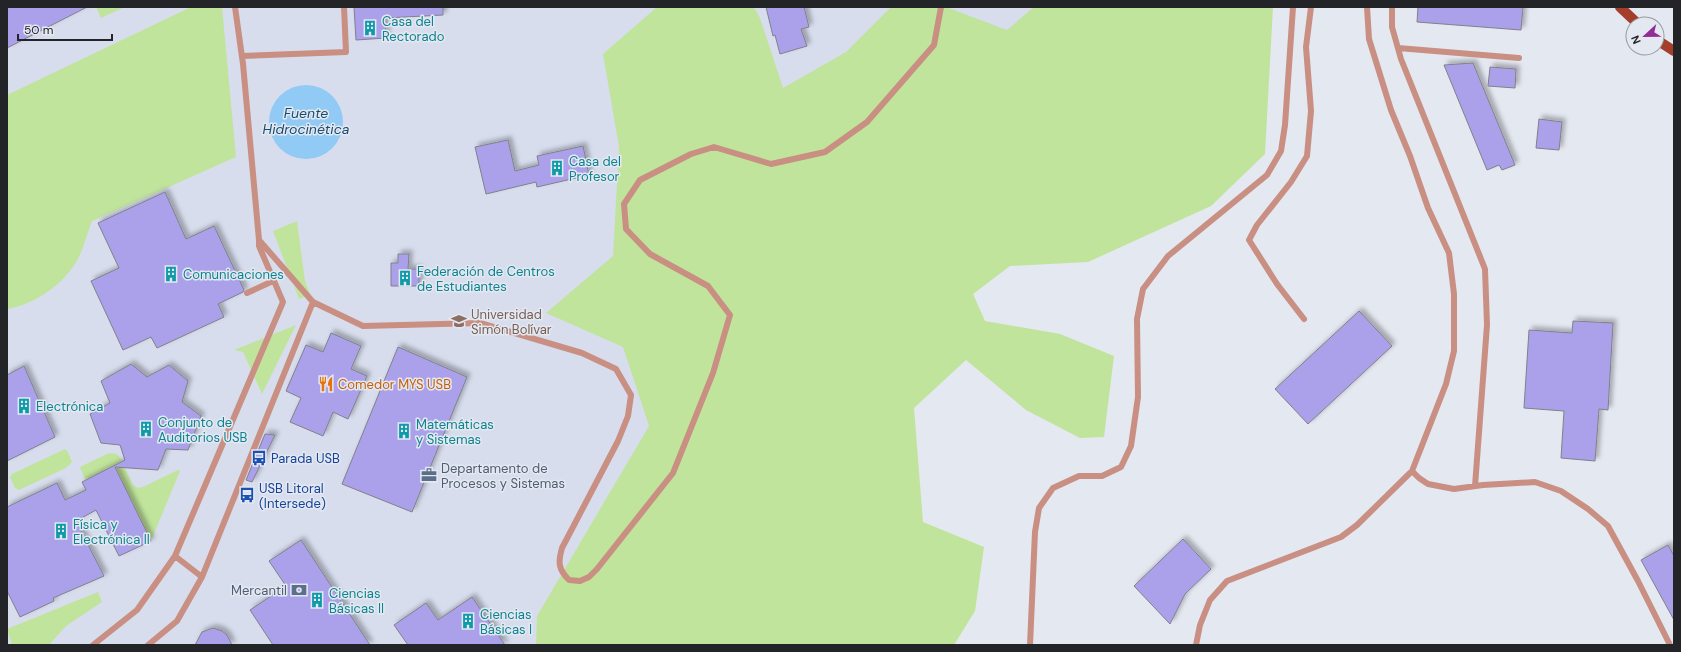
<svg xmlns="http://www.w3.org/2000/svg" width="1681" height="652" viewBox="0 0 1681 652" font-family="'DM Sans',sans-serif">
  <defs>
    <filter id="shadow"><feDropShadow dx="3.5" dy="-3.5" stdDeviation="2" flood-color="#0004"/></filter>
  </defs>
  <rect width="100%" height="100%" fill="#e4e8f1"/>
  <path fill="#d7dded" d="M 7,7 L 1216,7 L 948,206 L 855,645 L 7,645 Z"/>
  <path fill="#c0e49c" d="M 96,7 L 125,7 L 101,18 Z
    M 191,7 L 222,7 L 236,157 L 92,221 C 87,234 84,247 78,259 C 64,284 36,304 7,309 L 7,95 Z
    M 657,7 L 754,7 L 760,18 L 783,88 L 846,52 L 891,7 L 946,7 L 1007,30 L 1034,7 L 1273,7 L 1265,154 L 1211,206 L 1088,262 L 1010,266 L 973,294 L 985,321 L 1060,334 L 1114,356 L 1104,437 L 1080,438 L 1026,410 L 966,360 L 914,408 L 923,522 L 984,547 L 975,611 L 954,645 L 536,645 L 537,616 L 649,426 L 623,347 L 546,313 L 613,256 L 619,147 L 603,54 Z
    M 297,221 L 305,281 L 310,294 L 299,299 L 273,231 Z
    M 296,325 L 262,394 L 243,352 L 234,350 Z
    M 65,449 L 68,452 L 72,462 L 66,468 L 19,490 L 15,488 L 10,477 L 12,474 Z
    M 109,453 L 117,454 L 120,458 L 133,485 L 138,488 L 143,487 L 178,470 L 180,471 L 151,541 L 114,465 L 85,480 L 80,467 Z
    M 98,592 L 102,602 L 66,626 L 49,645 L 12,645 L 7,629 Z"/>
  <path fill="#92caf6" d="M269 122a37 37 0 1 1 74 0a37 37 0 1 1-74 0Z"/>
  <path fill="#aba1eb" stroke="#818089" filter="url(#shadow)" d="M 7,7 L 87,7 L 7,48 Z
    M 354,7 L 443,7 L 443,15 L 385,18 L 386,38 L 356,40 Z
    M 766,7 L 804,7 L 809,27 L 801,29 L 807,46 L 780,54 L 775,35 L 773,36 Z
    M 1418,7 L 1523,7 L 1521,30 L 1417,22 Z
    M 1473,63 L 1515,165 L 1502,170 L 1499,165 L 1487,170 L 1444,65 Z
    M 1490,67 L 1516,69 L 1515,88 L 1488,86 Z
    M 1539,119 L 1562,122 L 1559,150 L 1536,148 Z
    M 508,140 L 515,171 L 539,165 L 537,156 L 583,146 L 589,175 L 537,187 L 536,182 L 486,194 L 475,147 Z
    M 165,192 L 186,239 L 214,226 L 244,290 L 243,292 L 218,304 L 224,317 L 157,348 L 151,337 L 123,350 L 91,281 L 119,268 L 98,223 Z
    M 398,254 L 409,254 L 408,269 L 419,269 L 419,286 L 391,286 L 391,263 L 398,263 Z
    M 1359,311 L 1392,346 L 1308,424 L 1275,389 Z
    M 1573,321 L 1613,323 L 1608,410 L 1599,409 L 1595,461 L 1561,458 L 1564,411 L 1524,408 L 1529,330 L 1572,333 Z
    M 331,333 L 361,346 L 351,369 L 367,376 L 348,419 L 333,412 L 323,436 L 290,422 L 301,398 L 286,391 L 306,345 L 323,352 Z
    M 398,347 L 467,377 L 412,512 L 342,484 Z
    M 131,364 L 147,377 L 169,365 L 188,381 L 182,402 L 201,416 L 188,450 L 166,449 L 158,470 L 115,467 L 151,541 L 119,556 L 96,510 L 76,521 L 104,576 L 53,598 L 54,601 L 20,617 L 7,591 L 7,507 L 57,483 L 65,500 L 86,490 L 82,482 L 125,460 L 120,445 L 101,443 L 90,414 L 110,403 L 101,381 Z
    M 24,366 L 55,437 L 7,461 L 7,375 Z
    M 265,434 L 275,435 L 252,482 L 246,480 Z
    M 1183,539 L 1211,569 L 1185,594 L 1170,624 L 1134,586 Z
    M 301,540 L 370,645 L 273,645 L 250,610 L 286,586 L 269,561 Z
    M 1668,545 L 1674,556 L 1674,620 L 1641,560 Z
    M 472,597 L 505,645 L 408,645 L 394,625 L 426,603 L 438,620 Z
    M 213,628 L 222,631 L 227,635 L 232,645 L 195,645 L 202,632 Z"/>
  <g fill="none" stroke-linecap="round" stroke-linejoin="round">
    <path stroke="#c98f82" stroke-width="6" d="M 1392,7 L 1392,27 L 1401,59 L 1485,269 L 1487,325 L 1475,486
      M 1398,48 L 1519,58
      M 242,56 L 346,52 L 344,7
      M 247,293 L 273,281
      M 313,302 L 363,326 L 480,323 L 582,353 L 616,369 L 631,395 L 628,416 L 618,441 L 562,548 C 558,562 558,569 569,580 L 580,581 L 589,577 L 597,569 L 673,473 L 713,373 L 730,315 L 708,286 L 650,254 L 626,229 L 624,204 L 640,180 L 691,154 L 714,147 L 771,164 L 825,152 L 867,122 L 934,45 L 941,7
      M 1304,319 L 1277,284 L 1249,240 L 1257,225 L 1291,182 L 1307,156 L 1311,111 L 1306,47 L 1311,7
      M 1412,471 L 1419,478 L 1428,484 L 1454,489 L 1483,485 L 1535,482 L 1561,491 L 1588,509 L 1608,526 L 1638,581 L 1670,645
      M 175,556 L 202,577
      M 93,645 L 137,610 L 175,556 L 283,302 L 259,246 L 259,240
      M 148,645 L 177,621 L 202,577 L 313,302 L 259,240 L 243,64 L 235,7
      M 1030,645 L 1035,532 L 1039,508 L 1053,488 L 1079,476 L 1102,476 L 1121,467 L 1131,446 L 1138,397 L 1137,319 L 1143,289 L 1168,256 L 1267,175 L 1281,151 L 1285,125 L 1293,7
      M 1196,645 L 1200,625 L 1210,600 L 1227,581 L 1341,537 L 1357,525 L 1412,471 L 1446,384 L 1454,351 L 1454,294 L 1449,253 L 1428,208 L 1410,156 L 1391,110 L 1369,39 L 1367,7"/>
    <path stroke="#a43d2a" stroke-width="10" d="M 1620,7 L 1638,24
      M 1657,40 L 1674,51"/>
  </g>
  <defs>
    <symbol id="building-bare" viewBox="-9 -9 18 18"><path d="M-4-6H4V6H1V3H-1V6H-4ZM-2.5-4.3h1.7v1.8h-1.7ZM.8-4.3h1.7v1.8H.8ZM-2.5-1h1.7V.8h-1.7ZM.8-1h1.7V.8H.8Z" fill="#0f9aa8" stroke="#e4e8f1" stroke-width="2.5" paint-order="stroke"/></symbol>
    <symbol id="university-bare" viewBox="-9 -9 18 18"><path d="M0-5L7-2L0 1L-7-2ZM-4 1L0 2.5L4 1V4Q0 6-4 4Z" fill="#8d6e63" stroke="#e4e8f1" stroke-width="2.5" paint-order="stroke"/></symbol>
    <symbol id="restaurant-bare" viewBox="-9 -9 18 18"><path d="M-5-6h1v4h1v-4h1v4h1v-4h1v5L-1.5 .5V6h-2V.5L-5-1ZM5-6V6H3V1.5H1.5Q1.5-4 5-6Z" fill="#e8710a" stroke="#e4e8f1" stroke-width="2.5" paint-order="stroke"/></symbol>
    <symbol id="bus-bare" viewBox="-9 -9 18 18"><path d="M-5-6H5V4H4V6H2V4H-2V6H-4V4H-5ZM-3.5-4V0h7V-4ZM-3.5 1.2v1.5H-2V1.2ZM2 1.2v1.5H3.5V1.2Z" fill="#1a4fb4" stroke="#e4e8f1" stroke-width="2.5" paint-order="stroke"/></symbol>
    <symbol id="office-bare" viewBox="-9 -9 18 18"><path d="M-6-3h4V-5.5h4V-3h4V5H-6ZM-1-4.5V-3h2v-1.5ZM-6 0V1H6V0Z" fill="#5c6f8a" stroke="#e4e8f1" stroke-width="2.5" paint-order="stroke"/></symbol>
    <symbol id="bank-bare" viewBox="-9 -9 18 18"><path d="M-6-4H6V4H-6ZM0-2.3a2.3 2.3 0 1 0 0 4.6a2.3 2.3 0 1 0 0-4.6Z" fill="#5c6f8a" stroke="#e4e8f1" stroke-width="2.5" paint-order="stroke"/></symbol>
  </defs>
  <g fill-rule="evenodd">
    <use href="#building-bare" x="359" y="17" width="22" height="22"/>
    <use href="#building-bare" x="546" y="157" width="22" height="22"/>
    <use href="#building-bare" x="160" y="263" width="22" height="22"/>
    <use href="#building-bare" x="394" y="267" width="22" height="22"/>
    <use href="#university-bare" x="448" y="310" width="22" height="22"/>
    <use href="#restaurant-bare" x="315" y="373" width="22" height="22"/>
    <use href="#building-bare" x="13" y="395" width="22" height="22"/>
    <use href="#building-bare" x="135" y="418" width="22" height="22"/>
    <use href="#building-bare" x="393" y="420" width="22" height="22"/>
    <use href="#bus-bare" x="248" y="447" width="22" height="22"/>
    <use href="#office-bare" x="418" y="464" width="22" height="22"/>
    <use href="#bus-bare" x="236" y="484" width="22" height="22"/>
    <use href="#building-bare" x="50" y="520" width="22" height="22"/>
    <use href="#bank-bare" x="288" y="579" width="22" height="22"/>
    <use href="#building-bare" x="306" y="589" width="22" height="22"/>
    <use href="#building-bare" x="457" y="610" width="22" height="22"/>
  </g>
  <g text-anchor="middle" stroke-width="3" stroke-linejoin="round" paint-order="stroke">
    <g font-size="13" fill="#0d838f" stroke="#e4e8f1" text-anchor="start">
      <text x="382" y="26">Casa del<tspan x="382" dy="15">Rectorado</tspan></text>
      <text x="569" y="166">Casa del<tspan x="569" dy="15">Profesor</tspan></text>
      <text x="417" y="276">Federación de Centros<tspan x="417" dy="15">de Estudiantes</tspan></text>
      <text x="183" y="279">Comunicaciones</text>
      <text x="36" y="411">Electrónica</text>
      <text x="158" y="427">Conjunto de<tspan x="158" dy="15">Auditorios USB</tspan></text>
      <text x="416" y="429">Matemáticas<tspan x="416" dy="15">y Sistemas</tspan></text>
      <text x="73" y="529">Física y<tspan x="73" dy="15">Electrónica II</tspan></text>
      <text x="329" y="598">Ciencias<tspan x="329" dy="15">Básicas II</tspan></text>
      <text x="480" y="619">Ciencias<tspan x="480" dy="15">Básicas I</tspan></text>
    </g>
    <g font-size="13" fill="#785e54" stroke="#e4e8f1" text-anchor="start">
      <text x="471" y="319">Universidad<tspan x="471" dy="15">Simón Bolívar</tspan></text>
    </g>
    <g font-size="13" fill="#c56008" stroke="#e4e8f1" text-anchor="start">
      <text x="338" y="389">Comedor MYS USB</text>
    </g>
    <g font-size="13" fill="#164399" stroke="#e4e8f1" text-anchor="start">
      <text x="271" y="463">Parada USB</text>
      <text x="259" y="493">USB Litoral<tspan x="259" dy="15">(Intersede)</tspan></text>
    </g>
    <g font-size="13" fill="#4e5e75" stroke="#e4e8f1" text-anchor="start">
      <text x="441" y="473">Departamento de<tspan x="441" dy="15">Procesos y Sistemas</tspan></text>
      <text x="287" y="595" text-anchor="end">Mercantil</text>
    </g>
    <g font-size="14" font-style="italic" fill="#174c70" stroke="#e4e8f1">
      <text x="306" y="118">Fuente<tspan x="306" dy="16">Hidrocinética</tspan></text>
    </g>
  </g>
  <rect width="1681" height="652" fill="none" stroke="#232427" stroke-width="16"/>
  <g transform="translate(1645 36) rotate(248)"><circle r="19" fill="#e4e8f1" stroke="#979aa0"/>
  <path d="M0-3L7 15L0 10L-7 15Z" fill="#912d94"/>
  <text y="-6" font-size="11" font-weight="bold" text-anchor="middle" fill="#232427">N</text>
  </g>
  <path d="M18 34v6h94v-6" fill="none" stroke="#232427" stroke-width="2"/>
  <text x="24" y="34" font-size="12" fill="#232427" stroke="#e4e8f1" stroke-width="3" paint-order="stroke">50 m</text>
</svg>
